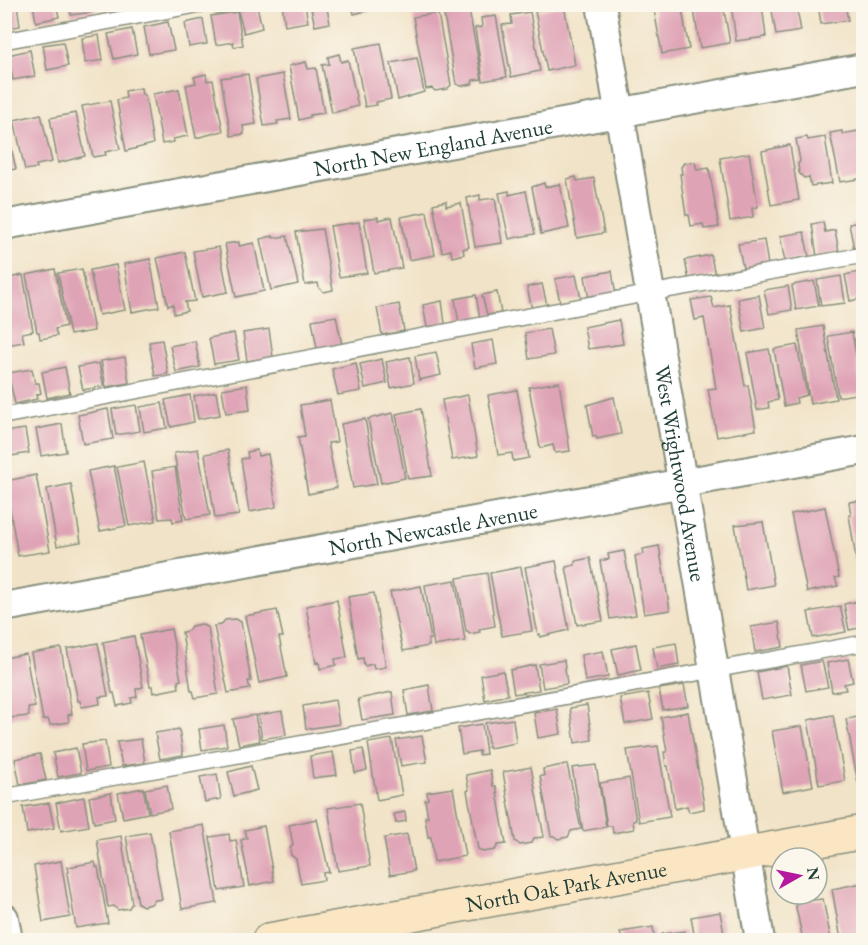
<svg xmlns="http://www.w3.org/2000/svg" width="868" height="945" viewBox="0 0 868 945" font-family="'EB Garamond',serif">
  <rect width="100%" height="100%" fill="#fbf7ec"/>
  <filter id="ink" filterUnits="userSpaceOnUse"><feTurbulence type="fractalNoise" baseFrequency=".0167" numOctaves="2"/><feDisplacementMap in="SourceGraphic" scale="12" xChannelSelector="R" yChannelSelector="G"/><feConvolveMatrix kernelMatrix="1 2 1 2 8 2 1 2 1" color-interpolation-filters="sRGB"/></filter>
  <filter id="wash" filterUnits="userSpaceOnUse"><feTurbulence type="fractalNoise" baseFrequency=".008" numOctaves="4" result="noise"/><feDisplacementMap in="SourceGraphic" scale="24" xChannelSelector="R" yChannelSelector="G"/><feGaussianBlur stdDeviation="1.35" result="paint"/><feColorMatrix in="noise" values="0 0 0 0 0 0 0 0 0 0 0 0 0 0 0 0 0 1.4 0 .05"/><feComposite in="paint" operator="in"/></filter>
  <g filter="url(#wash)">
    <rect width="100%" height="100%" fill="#f1e3c7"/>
    <g id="blocks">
      <path fill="#dfa3b6" d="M 4,4 L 17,4 L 20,26 L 4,29 Z
        M 33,4 L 56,4 L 59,17 L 36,22 Z
        M 69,4 L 93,4 L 94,12 L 71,15 Z
        M 102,4 L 126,4 L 127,7 L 103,11 Z
        M 282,4 L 305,4 L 308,22 L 285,26 Z
        M 310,4 L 326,4 L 330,23 L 315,26 Z
        M 352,4 L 373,4 L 374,9 L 354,14 Z
        M 653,4 L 681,4 L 689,49 L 662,54 Z
        M 693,4 L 723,4 L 730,43 L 700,48 Z
        M 731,4 L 762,4 L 766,37 L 736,41 Z
        M 771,4 L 796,4 L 801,31 L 776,35 Z
        M 818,4 L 845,4 L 848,20 L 821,24 Z
        M 564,5 L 575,65 L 547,71 L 535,11 Z
        M 257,6 L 262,28 L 244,33 L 238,11 Z
        M 469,10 L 482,79 L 473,80 L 472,84 L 461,86 L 456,84 L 444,15 Z
        M 237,12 L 243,45 L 234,47 L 233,42 L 216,45 L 211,16 Z
        M 530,12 L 540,71 L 511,77 L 502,25 L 512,24 L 511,15 Z
        M 438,13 L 451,85 L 447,89 L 435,91 L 432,88 L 426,89 L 413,17 Z
        M 496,16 L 507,77 L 483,81 L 475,28 L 482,27 L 481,18 Z
        M 203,19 L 207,44 L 189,47 L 185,23 Z
        M 168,22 L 174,50 L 149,54 L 144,27 Z
        M 132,29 L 137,54 L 114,59 L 108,34 Z
        M 99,35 L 103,60 L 85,63 L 82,38 Z
        M 63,42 L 68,66 L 47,70 L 43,45 Z
        M 381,43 L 391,99 L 376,102 L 377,105 L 365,107 L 354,48 Z
        M 30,50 L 35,76 L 13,80 L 8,55 Z
        M 339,54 L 341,62 L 348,60 L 358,106 L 332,113 L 322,65 L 329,64 L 328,57 Z
        M 417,58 L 424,92 L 398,100 L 391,63 Z
        M 306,62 L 308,69 L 316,68 L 324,113 L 310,115 L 310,117 L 299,120 L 289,66 Z
        M 206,74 L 207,81 L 213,80 L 223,131 L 196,138 L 186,85 L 196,83 L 194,77 Z
        M 248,74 L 256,124 L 243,126 L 244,134 L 231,136 L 221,78 Z
        M 283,74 L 291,119 L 277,121 L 278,124 L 264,126 L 256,79 Z
        M 141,88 L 142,95 L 145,95 L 153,144 L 126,151 L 117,100 L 126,98 L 125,91 Z
        M 179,89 L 188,136 L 173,139 L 174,142 L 162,144 L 153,94 Z
        M 110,101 L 120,149 L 105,152 L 106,155 L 93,157 L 82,106 Z
        M 76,113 L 85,156 L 58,163 L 50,118 Z
        M 41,114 L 52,162 L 36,165 L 37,168 L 25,170 L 14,120 Z
        M 4,115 L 16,169 L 4,171 Z
        M 842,131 L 842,134 L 858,131 L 864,160 L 864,178 L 840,182 L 830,133 Z
        M 807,137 L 808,140 L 825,137 L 832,183 L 811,186 L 809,177 L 804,178 L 799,173 L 798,164 L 800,161 L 796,139 Z
        M 790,145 L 799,200 L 771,205 L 762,151 Z
        M 749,153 L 758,207 L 752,208 L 753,217 L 730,221 L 720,158 Z
        M 695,162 L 697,170 L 709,168 L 719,227 L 704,229 L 703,224 L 691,226 L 689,215 L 686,215 L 680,174 L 682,174 L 681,167 L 684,163 Z
        M 576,177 L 577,181 L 594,178 L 604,233 L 577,238 L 567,179 Z
        M 544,183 L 545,187 L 560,184 L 569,228 L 541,234 L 532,187 Z
        M 509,191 L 509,195 L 526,191 L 535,234 L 509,239 L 499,193 Z
        M 480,195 L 480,200 L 495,198 L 502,243 L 475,247 L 467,198 Z
        M 446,201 L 446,206 L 461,203 L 469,247 L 463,249 L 464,254 L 452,257 L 451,250 L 442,252 L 433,204 Z
        M 427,212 L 435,255 L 409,260 L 401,217 Z
        M 378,217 L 378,220 L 392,217 L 402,268 L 374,273 L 364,219 Z
        M 864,221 L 864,248 L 854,249 L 849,224 Z
        M 359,222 L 367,273 L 339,277 L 330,226 Z
        M 823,222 L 825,232 L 835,230 L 839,252 L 817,257 L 812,224 Z
        M 322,229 L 333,290 L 324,292 L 319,288 L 318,283 L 305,285 L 296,232 Z
        M 804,232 L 809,257 L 785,262 L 780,236 Z
        M 273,236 L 273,238 L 287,236 L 298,284 L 271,290 L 260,239 Z
        M 764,240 L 768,265 L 743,268 L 738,244 Z
        M 239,242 L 239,246 L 254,243 L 264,291 L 236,297 L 225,244 Z
        M 219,247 L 228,292 L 202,297 L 193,251 Z
        M 185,252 L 195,301 L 185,302 L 187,311 L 174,314 L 173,304 L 168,306 L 157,258 Z
        M 711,255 L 715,276 L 689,281 L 685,260 Z
        M 150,259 L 159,307 L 132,312 L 124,264 Z
        M 116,265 L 125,310 L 99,315 L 90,270 Z
        M 55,269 L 66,326 L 55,329 L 57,336 L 40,339 L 39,332 L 37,332 L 26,275 Z
        M 82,269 L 94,331 L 70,335 L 58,273 Z
        M 612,271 L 616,296 L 589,300 L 585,276 Z
        M 864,271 L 864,298 L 850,301 L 845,275 Z
        M 23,275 L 33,331 L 22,333 L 24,342 L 7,345 L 4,332 L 4,279 Z
        M 576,275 L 581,299 L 560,302 L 555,279 Z
        M 841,276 L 845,303 L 821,306 L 817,280 Z
        M 814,281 L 819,306 L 796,310 L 792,285 Z
        M 542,284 L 547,305 L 532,309 L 527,287 Z
        M 788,286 L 792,310 L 769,314 L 764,290 Z
        M 497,292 L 501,313 L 487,315 L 482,295 Z
        M 476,295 L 480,319 L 459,323 L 455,299 Z
        M 759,295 L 765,328 L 744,332 L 738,299 Z
        M 711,297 L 714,308 L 730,305 L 745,386 L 748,385 L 756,430 L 717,437 L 708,389 L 716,388 L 704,318 L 695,320 L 691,300 Z
        M 442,301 L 445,324 L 427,327 L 423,305 Z
        M 399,304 L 404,331 L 382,335 L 377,308 Z
        M 336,316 L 342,345 L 317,349 L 312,320 Z
        M 619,320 L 623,344 L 588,349 L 584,327 Z
        M 823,326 L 836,399 L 810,404 L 798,330 Z
        M 269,329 L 273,357 L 247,361 L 243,333 Z
        M 549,329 L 554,355 L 529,359 L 525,333 Z
        M 852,332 L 862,393 L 838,397 L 828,336 Z
        M 234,333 L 239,360 L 214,364 L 209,338 Z
        M 864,337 L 864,377 L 862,377 L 855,339 Z
        M 162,340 L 168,374 L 155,376 L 149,342 Z
        M 493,340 L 497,364 L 475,368 L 471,344 Z
        M 195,341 L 200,367 L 176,372 L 170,346 Z
        M 797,345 L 807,395 L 796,398 L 797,403 L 784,406 L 774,349 Z
        M 769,349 L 778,400 L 768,402 L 769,408 L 757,410 L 747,353 Z
        M 436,352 L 441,375 L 419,380 L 415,356 Z
        M 125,357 L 129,383 L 106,387 L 101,361 Z
        M 410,357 L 414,383 L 391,388 L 386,362 Z
        M 382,359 L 387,383 L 365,388 L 360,364 Z
        M 99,363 L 104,386 L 83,390 L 78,367 Z
        M 356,363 L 361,391 L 338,395 L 332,369 Z
        M 65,367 L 70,393 L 47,398 L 42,372 Z
        M 32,369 L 35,383 L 39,383 L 41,393 L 36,395 L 37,399 L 15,404 L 8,373 Z
        M 559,382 L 570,451 L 555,453 L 553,445 L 540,448 L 529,387 Z
        M 247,385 L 250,410 L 226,413 L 222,389 Z
        M 517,390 L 529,458 L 513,461 L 512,453 L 498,455 L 488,395 Z
        M 216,392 L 220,415 L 198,419 L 194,396 Z
        M 190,395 L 194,422 L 171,427 L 165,400 Z
        M 468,395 L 478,456 L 452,460 L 442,400 Z
        M 614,397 L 621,434 L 597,439 L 596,436 L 593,437 L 587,405 Z
        M 330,400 L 337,442 L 328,443 L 337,488 L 308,494 L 298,437 L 305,436 L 300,405 Z
        M 162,403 L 167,428 L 144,432 L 140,407 Z
        M 136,405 L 140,431 L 116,435 L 112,409 Z
        M 108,409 L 113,439 L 83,444 L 78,415 Z
        M 421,409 L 432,476 L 408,479 L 396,414 Z
        M 393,413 L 405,478 L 381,483 L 368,419 Z
        M 365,419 L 377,484 L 353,488 L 341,424 Z
        M 62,424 L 66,452 L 41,456 L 36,429 Z
        M 25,429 L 29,453 L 5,457 L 4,432 Z
        M 198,449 L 210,515 L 186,519 L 174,453 Z
        M 228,450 L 239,515 L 215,518 L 205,454 Z
        M 257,450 L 258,456 L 268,454 L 276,507 L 249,512 L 241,459 L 248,458 L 247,452 Z
        M 144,462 L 156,521 L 129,526 L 117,467 Z
        M 114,466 L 126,526 L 100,531 L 88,471 Z
        M 175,467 L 183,520 L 173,522 L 172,518 L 159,519 L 152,471 Z
        M 36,475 L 50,551 L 18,556 L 5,481 Z
        M 71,484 L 81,542 L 57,546 L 47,489 Z
        M 864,500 L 864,563 L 857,565 L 849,515 L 851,515 L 849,502 Z
        M 825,507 L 839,577 L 835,578 L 838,586 L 807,592 L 791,514 Z
        M 763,522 L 774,585 L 746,590 L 735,525 Z
        M 659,546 L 670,610 L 644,614 L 635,556 L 644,554 L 643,549 Z
        M 624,551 L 636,615 L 610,619 L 600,561 L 609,559 L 608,554 Z
        M 590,558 L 603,621 L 577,625 L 566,567 L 575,565 L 575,561 Z
        M 556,561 L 569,630 L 540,637 L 540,634 L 538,635 L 525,567 Z
        M 521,567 L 532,631 L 502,636 L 490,573 Z
        M 487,573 L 495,626 L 479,629 L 480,632 L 469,634 L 468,631 L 466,631 L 457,578 Z
        M 455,580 L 465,641 L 434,646 L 425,585 Z
        M 421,586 L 431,639 L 428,639 L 429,646 L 403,651 L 390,592 Z
        M 374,593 L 386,667 L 374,669 L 373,664 L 364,666 L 363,658 L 358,659 L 348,597 Z
        M 337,600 L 347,657 L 335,659 L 336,665 L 320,669 L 319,662 L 316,663 L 306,606 Z
        M 859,601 L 860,606 L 864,606 L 864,627 L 849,630 L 844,604 Z
        M 840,606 L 846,632 L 813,638 L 808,612 Z
        M 277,610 L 283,637 L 279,637 L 287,677 L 259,683 L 245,616 Z
        M 236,619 L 241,622 L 251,681 L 248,681 L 250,689 L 228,693 L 214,626 L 221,625 L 225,620 Z
        M 779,622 L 783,647 L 755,652 L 751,627 Z
        M 201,624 L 208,628 L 218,694 L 195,698 L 193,691 L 191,691 L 182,632 L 188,631 L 191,626 Z
        M 171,629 L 181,680 L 178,681 L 179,688 L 153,693 L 152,686 L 150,686 L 140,635 Z
        M 134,636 L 143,687 L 136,689 L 137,697 L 131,698 L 132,703 L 117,706 L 114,693 L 112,693 L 103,642 Z
        M 98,643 L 108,696 L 99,697 L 100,704 L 82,707 L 80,701 L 78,701 L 67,649 Z
        M 676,643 L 679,665 L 657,669 L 653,647 Z
        M 636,644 L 641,670 L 618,675 L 612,649 Z
        M 61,648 L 72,714 L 68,715 L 69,722 L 50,725 L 48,719 L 43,720 L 31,653 Z
        M 603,651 L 608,677 L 585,681 L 581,655 Z
        M 26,654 L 35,707 L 28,708 L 29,716 L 9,718 L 8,711 L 5,711 L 4,706 L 4,658 Z
        M 848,659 L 853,682 L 844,684 L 846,690 L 832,692 L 827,663 Z
        M 564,660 L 567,684 L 543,688 L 539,664 Z
        M 822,661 L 828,687 L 806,691 L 801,665 Z
        M 535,665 L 539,690 L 514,694 L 510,670 Z
        M 787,666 L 792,695 L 762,700 L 757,672 Z
        M 503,671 L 508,695 L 485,700 L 481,675 Z
        M 429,685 L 433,711 L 408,715 L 404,690 Z
        M 684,685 L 688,706 L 663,710 L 659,689 Z
        M 392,692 L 395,715 L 362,720 L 358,699 Z
        M 648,693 L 653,719 L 625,724 L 620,698 Z
        M 335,700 L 339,724 L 306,729 L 303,706 Z
        M 587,705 L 592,740 L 575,743 L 570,708 Z
        M 557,709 L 561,734 L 538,738 L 534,713 Z
        M 282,711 L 286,735 L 262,739 L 258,715 Z
        M 688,712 L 704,805 L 704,809 L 689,812 L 687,806 L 675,809 L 668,766 L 666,766 L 664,752 L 667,752 L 661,717 Z
        M 255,715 L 260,741 L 239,745 L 233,719 Z
        M 833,715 L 845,781 L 819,785 L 808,720 Z
        M 864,716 L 864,782 L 858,783 L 846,719 Z
        M 513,719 L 516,743 L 489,748 L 485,723 Z
        M 482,724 L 486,754 L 479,755 L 479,751 L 462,754 L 458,728 Z
        M 224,725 L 227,746 L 202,750 L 199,729 Z
        M 802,726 L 813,786 L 783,792 L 772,731 Z
        M 179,729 L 183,755 L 160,759 L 155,733 Z
        M 422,736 L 427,762 L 401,766 L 396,740 Z
        M 141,739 L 145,763 L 122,766 L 117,742 Z
        M 392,739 L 402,795 L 377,800 L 368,743 Z
        M 105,741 L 109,767 L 86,771 L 82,744 Z
        M 658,746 L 670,817 L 639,822 L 627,750 Z
        M 76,748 L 81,773 L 58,777 L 53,753 Z
        M 363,749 L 367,770 L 355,773 L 352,751 Z
        M 333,752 L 337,775 L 313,778 L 310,756 Z
        M 40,754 L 46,780 L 20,785 L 15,759 Z
        M 567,764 L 581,829 L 571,831 L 568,837 L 558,839 L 554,836 L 551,836 L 540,776 L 544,776 L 543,769 Z
        M 596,765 L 606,827 L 583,831 L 572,768 Z
        M 251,766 L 257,790 L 234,796 L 228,772 Z
        M 531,767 L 544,837 L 534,838 L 531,843 L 520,845 L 515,841 L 503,772 Z
        M 490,770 L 493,786 L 496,786 L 506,844 L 498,845 L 495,850 L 483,852 L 478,849 L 467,791 L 469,790 L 466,775 Z
        M 217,774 L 221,799 L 205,802 L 200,777 Z
        M 629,778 L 636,820 L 633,821 L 634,829 L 613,833 L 612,826 L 607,826 L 600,783 Z
        M 167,785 L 171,809 L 150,813 L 145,789 Z
        M 143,788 L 148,813 L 123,818 L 118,793 Z
        M 453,788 L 465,856 L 434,862 L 431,837 L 428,837 L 425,817 L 428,817 L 425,800 L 428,799 L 427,792 Z
        M 111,793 L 115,819 L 94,823 L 89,797 Z
        M 84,797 L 89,826 L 61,831 L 56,803 Z
        M 49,803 L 54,828 L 27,833 L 23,807 Z
        M 360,803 L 370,866 L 338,871 L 328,808 Z
        M 405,812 L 406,821 L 396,823 L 394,814 Z
        M 317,819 L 329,872 L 323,873 L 324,880 L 301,884 L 296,859 L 291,855 L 290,849 L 293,844 L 289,825 Z
        M 204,825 L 217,903 L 182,909 L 169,831 Z
        M 264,826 L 274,881 L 250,886 L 241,840 L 247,838 L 245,830 Z
        M 150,832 L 162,899 L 155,900 L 151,904 L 143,906 L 138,903 L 126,836 Z
        M 229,834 L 230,841 L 236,840 L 244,887 L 219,891 L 210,837 Z
        M 407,834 L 414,871 L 390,875 L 384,838 Z
        M 121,836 L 132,903 L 129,908 L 118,910 L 114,906 L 108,907 L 97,840 Z
        M 61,861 L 70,917 L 43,922 L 34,866 Z
        M 95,862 L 96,867 L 98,867 L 108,923 L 76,928 L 67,873 L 69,872 L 68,867 Z
        M 862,883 L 864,940 L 841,940 L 832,889 Z
        M 811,895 L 812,900 L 823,899 L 831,940 L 803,940 L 795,903 L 798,903 L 797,898 Z
        M 720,912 L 725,940 L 695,940 L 691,917 Z
        M 653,927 L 655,940 L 622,940 L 620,932 Z
        M 685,931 L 686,940 L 663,940 L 662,934 Z"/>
    </g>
  </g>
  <g filter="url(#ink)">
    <use href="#blocks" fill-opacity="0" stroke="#88907e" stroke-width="1.5"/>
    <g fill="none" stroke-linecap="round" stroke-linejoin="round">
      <defs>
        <path id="lane" d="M 4,41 L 202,4
          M 4,416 L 650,293 L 864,255
          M 4,797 L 864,643"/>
        <g id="street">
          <path id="s1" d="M 601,4 L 760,940"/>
          <path id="s2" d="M 4,225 L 864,68"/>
          <path id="s3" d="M 4,607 L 864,450"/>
          <path d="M 4,918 L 8,940"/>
        </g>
        <g id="secondary">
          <path id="s4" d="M 269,940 L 864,832"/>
        </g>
      </defs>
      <use href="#lane" stroke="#88907e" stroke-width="18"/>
      <use href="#street" stroke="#88907e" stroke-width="32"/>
      <use href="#secondary" stroke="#88907e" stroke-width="36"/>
      <use href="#lane" stroke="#fff" stroke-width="15"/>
      <use href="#street" stroke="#fff" stroke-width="28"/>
      <use href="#secondary" stroke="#fbe6c4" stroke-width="33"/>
    </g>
  </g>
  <g text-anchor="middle" stroke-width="6" stroke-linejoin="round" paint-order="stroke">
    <g font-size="22" fill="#1f3d34" stroke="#fbf7ec">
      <text dy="8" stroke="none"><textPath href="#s2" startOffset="436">North New England Avenue</textPath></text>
      <text dy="8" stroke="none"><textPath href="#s1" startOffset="476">West Wrightwood Avenue</textPath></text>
      <text dy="8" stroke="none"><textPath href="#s3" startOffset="436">North Newcastle Avenue</textPath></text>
      <text dy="8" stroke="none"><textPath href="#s4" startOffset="302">North Oak Park Avenue</textPath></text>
    </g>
  </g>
  <rect width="868" height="945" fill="none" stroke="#fbf7ec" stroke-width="24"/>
  <g transform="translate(799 876) rotate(81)"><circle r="28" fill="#fbf7ec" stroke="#a3ada2" stroke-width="1.5"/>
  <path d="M0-4.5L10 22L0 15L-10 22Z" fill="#b5179e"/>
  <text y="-9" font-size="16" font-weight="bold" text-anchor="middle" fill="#1f3d34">N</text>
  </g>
</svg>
